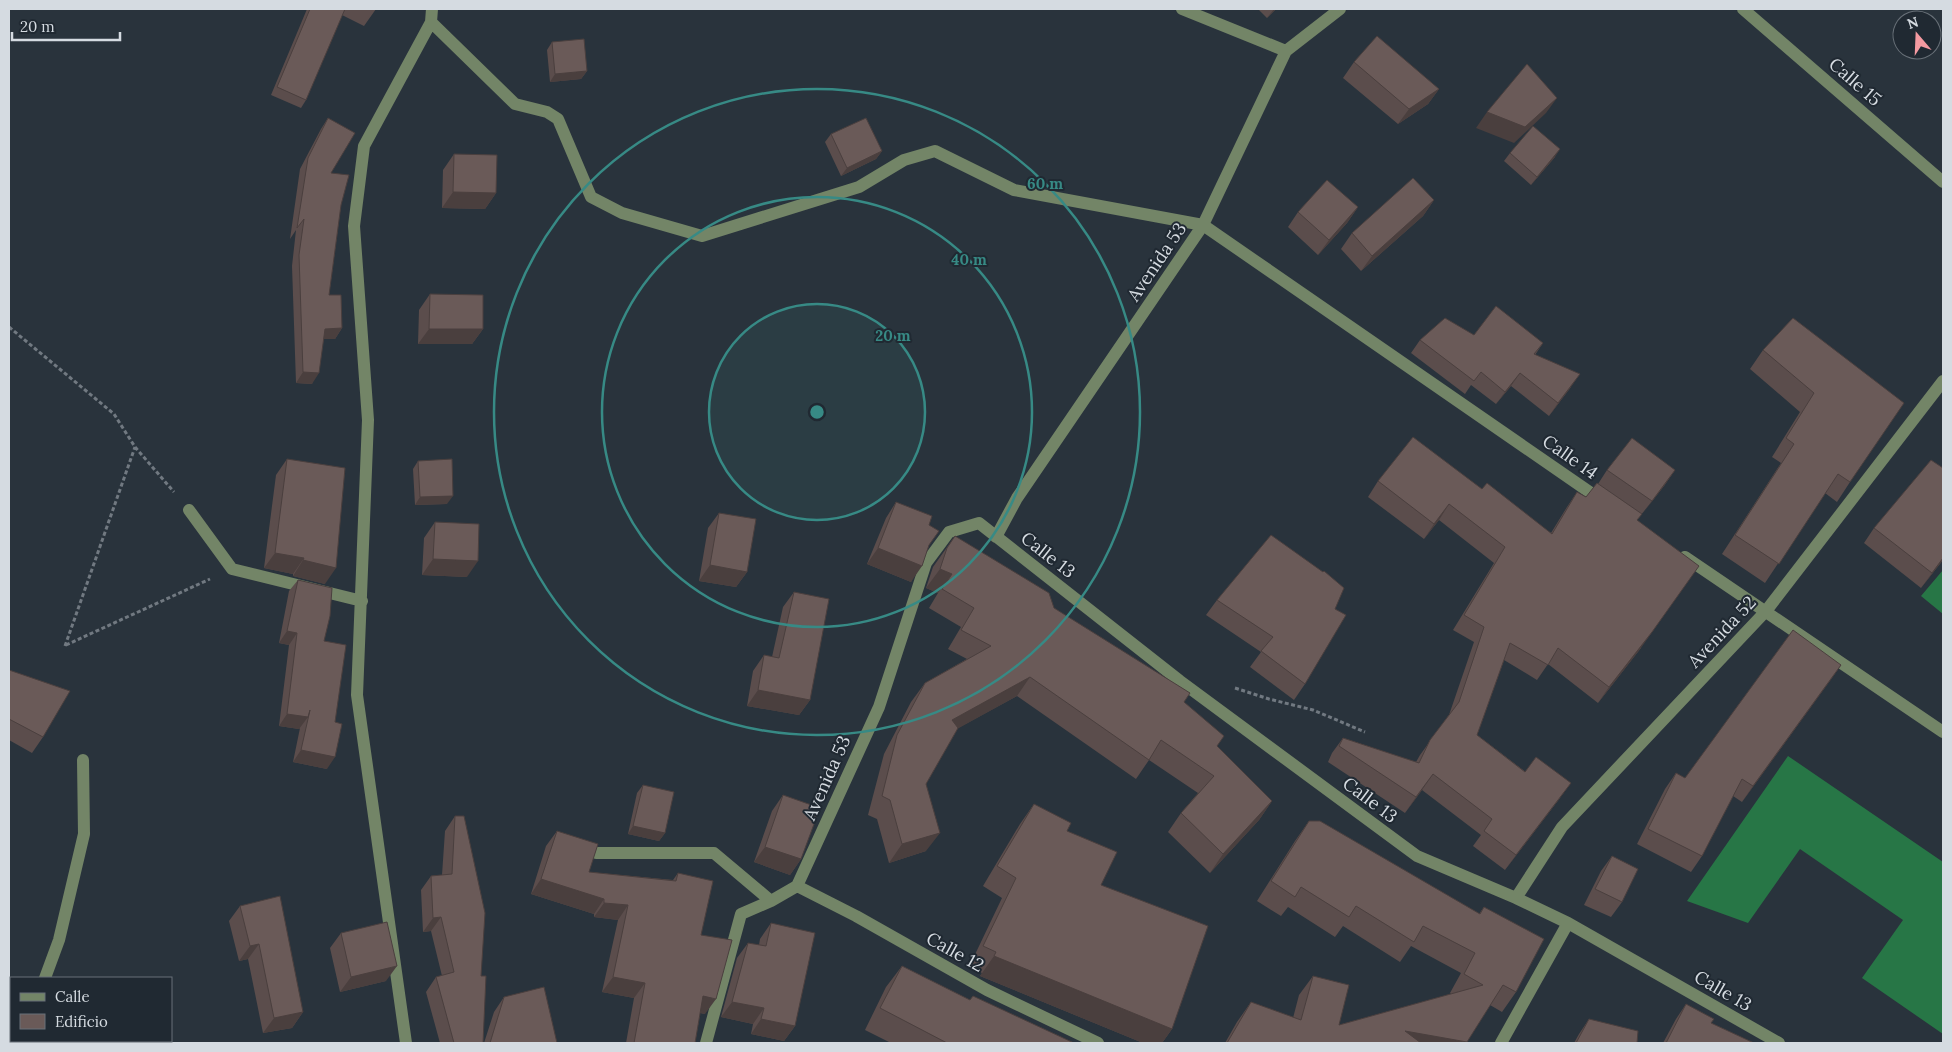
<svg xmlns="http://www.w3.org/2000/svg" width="1952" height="1052" viewBox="0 0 1952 1052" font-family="Lora,serif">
  <rect width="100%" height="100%" fill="#29333c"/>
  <path fill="#277646" d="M 1943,570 L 1943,614 L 1921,596 Z
    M 1788,756 L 1943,862 L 1943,1034 L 1862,978 L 1903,920 L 1800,849 L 1748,923 L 1687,901 Z"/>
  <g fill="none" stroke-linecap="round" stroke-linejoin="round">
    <path stroke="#717981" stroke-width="3" stroke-dasharray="4 2.5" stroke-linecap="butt" d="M 9,327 L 114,414 L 135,447 L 174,492
      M 66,645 L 210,579
      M 65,646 L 135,447
      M 1235,688 L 1269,699 L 1313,710 L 1365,732"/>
    <path stroke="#738567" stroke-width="12" d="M 1182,9 L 1286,51
      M 1743,9 L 1943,182
      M 431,22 L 515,104 L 547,112 L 558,119 L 591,197 L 622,213 L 702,236 L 859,187 L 904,160 L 935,151 L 1014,190 L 1203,225 L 1604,502
      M 189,510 L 232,569 L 362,601
      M 996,537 L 1017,498 L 1203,225 L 1286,51 L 1340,9
      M 1685,557 L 1943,732
      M 596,853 L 714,853 L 771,901
      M 797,886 L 856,916 L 987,990 L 1098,1043
      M 1516,898 L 1562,827 L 1766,611 L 1943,381
      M 45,978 L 59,940 L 84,834 L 83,760
      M 51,1041 L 52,1043
      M 406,1043 L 357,695 L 368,420 L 354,226 L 364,146 L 431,22 L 432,9
      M 706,1043 L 741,914 L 771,901 L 797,886 L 879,707 L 926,563 L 949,532 L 979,523 L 1180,681 L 1417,856 L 1516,898 L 1568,923 L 1779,1043
      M 1501,1043 L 1568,923"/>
  </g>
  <path fill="#5b4d4c" d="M 307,9 L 376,9 L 364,26 L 342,15 L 306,100 L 301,108 L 271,95 Z
    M 1258,9 L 1276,9 L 1267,18 Z
    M 552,42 L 587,71 L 581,79 L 550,82 L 547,50 Z
    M 1354,62 L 1439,89 L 1428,104 L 1398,124 L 1343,78 Z
    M 328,118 L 331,173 L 341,205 L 329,295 L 342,328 L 335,339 L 324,339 L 312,384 L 296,383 L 292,266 L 296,230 L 290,239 L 300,169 L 321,129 Z
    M 831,134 L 882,151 L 876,159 L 841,176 L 825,142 Z
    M 1510,153 L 1555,157 L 1531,185 L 1504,161 Z
    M 454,154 L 496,193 L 485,209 L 442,208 L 443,170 Z
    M 1434,200 L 1423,216 L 1361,271 L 1341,249 L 1352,233 Z
    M 1358,207 L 1347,223 L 1318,255 L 1288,227 L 1298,212 Z
    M 430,294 L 483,329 L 472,344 L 418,344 L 419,310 Z
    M 1793,318 L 1850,482 L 1837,502 L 1825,493 L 1765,583 L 1722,554 L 1781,463 L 1772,457 L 1800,412 L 1750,369 L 1763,350 Z
    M 1474,335 L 1543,343 L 1535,355 L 1571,387 L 1549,416 L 1511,386 L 1496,404 L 1471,385 L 1465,394 L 1411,353 L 1420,340 Z
    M 287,459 L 325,584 L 293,576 L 293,574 L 264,568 L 276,475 Z
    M 418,461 L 447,504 L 415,505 L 413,469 Z
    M 1943,468 L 1943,560 L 1921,588 L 1864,543 L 1874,528 Z
    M 1607,470 L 1675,470 L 1664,486 L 1637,520 L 1641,648 L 1598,703 L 1548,664 L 1537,680 L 1504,660 L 1477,735 L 1560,798 L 1505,870 L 1473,846 L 1481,835 L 1422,790 L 1405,813 L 1328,762 L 1332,753 L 1343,738 L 1416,762 L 1420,755 L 1449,715 L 1474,642 L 1453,630 L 1494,563 L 1439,520 L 1424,539 L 1368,497 L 1378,481 L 1482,489 L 1551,533 L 1567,507 L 1577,492 L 1586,497 L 1598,484 Z
    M 896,502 L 929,525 L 929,545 L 911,582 L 867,564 L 886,518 Z
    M 719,513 L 747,572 L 736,587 L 699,581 L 708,528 Z
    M 435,522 L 467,577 L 422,575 L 424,538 Z
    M 955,536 L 1184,702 L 1217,746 L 1272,801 L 1259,820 L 1210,873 L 1168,832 L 1181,813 L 1198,793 L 1149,760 L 1136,779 L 1017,696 L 958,728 L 926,784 L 926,851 L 889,863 L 877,819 L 868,815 L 884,754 L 911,702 L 925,683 L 967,659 L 948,649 L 961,627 L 929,608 L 938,593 L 926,588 L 933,567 Z
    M 1323,572 L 1335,609 L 1305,684 L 1294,700 L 1250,667 L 1261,652 L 1206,615 L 1217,600 Z
    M 298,580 L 324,641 L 327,769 L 293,762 L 300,728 L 299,729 L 279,726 L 289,645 L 279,643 L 289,591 Z
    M 794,592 L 810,700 L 799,715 L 747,706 L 753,671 L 764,655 L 772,657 L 783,607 Z
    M 1841,665 L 1742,802 L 1733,796 L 1702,856 L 1691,872 L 1637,844 L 1665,789 L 1676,773 L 1685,778 Z
    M 9,670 L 43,737 L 32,753 L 9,740 Z
    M 643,785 L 665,833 L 659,841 L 628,834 L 637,793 Z
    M 783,795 L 801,859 L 790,875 L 754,862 L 772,811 Z
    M 1034,804 L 1067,831 L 1101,885 L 1172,1029 L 1162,1043 L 1143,1043 L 980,976 L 982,973 L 969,967 L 1002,898 L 983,886 L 1020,824 Z
    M 455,816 L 481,976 L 483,1043 L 440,1043 L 426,992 L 436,977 L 442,976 L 431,931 L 423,932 L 421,890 L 431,876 L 442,875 L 445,831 Z
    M 1309,821 L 1479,914 L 1484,907 L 1516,992 L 1502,1012 L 1490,1005 L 1466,1043 L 1225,1043 L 1237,1022 L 1251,1002 L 1293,1018 L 1299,995 L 1313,976 L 1339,1025 L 1451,994 L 1450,993 L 1461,973 L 1411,946 L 1400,962 L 1343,926 L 1335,937 L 1288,907 L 1281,916 L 1257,901 L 1295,841 Z
    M 557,831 L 589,872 L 673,880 L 678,873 L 701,935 L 705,1014 L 700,1013 L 695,1043 L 626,1043 L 634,998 L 602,992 L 618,920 L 594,917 L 594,914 L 531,894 L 546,846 Z
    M 1612,856 L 1622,902 L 1611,917 L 1584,905 L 1601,871 Z
    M 240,906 L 303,1012 L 292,1028 L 263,1033 L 248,959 L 239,961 L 229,921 Z
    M 771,923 L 795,1026 L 784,1041 L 751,1034 L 753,1024 L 721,1017 L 737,958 L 748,943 L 759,945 L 760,939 Z
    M 341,933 L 386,981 L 340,992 L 330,948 Z
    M 902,966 L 970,1000 L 973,996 L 1074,1043 L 891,1043 L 865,1030 L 886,987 Z
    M 504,997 L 557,1043 L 484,1043 L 494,1012 Z
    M 1686,1004 L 1711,1023 L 1754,1043 L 1663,1043 L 1676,1019 Z
    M 1589,1019 L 1637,1043 L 1574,1043 L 1579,1034 Z"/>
  <path fill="#4a3f3e" d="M 1274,9 L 1276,9 L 1267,18 Z
    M 587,71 L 581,79 L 550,82 L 555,74 Z
    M 1439,89 L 1428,104 L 1398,124 L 1409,109 Z
    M 1557,98 L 1546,113 L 1514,143 L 1476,128 L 1487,112 Z
    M 1560,149 L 1555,157 L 1531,185 L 1537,177 Z
    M 882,151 L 876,159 L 841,176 L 847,168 Z
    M 453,192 L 496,193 L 485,209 L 442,208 Z
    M 1434,200 L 1423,216 L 1361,271 L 1372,256 Z
    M 1358,207 L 1347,223 L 1318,255 L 1329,240 Z
    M 342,328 L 335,339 L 318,339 L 325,329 Z
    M 429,329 L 483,329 L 472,344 L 418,344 Z
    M 303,372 L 319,373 L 312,384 L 296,383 Z
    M 1520,373 L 1511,386 L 1496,404 L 1505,392 Z
    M 1580,374 L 1571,387 L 1549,416 L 1558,403 Z
    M 1675,470 L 1664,486 L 1641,516 L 1652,501 Z
    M 453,496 L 447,504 L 415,505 L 420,497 Z
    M 1449,504 L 1439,520 L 1424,539 L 1434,524 Z
    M 878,548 L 922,566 L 911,582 L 867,564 Z
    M 275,553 L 304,558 L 293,574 L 264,568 Z
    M 1943,558 L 1943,560 L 1921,588 Z
    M 433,559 L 478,561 L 467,577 L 422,575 Z
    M 303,560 L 336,568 L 325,584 L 293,576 Z
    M 710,565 L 747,572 L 736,587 L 699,581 Z
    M 940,569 L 952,574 L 938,593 L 926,588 Z
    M 1688,581 L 1641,648 L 1598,703 L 1609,687 Z
    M 287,631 L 297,633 L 289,645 L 279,643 Z
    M 1841,665 L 1830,681 L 1742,802 L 1753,786 Z
    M 1030,677 L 1017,696 L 939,739 L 952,720 Z
    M 758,690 L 810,700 L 799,715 L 747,706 Z
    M 287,714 L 308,717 L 299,729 L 279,726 Z
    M 301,750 L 335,757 L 327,769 L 293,762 Z
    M 1433,774 L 1422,790 L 1405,813 L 1416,797 Z
    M 1571,783 L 1560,798 L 1505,870 L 1516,855 Z
    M 1272,801 L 1259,820 L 1210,873 L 1223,854 Z
    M 633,826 L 665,833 L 659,841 L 628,834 Z
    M 940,833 L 926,851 L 889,863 L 902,844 Z
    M 765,847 L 801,859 L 790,875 L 754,862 Z
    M 541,879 L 604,899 L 594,914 L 531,894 Z
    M 604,903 L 628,905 L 618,920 L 594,917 Z
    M 441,917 L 431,931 L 423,932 L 433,918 Z
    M 259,944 L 248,959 L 239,961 L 250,946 Z
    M 994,956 L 1172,1029 L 1162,1043 L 1143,1043 L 980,976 Z
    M 397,966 L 386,981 L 340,992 L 351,977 Z
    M 613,977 L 645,983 L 634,998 L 602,992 Z
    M 703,996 L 716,999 L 705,1014 L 692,1011 Z
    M 732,1002 L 764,1008 L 753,1024 L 721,1017 Z
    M 303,1012 L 292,1028 L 263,1033 L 274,1018 Z
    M 761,1019 L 795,1026 L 784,1041 L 751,1034 Z
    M 1405,1031 L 1467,1042 L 1466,1043 L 1397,1043 Z"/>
  <path fill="#6a5a58" stroke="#4a3f3e" d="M 310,9 L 345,9 L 306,100 L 277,87 Z
    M 1377,36 L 1439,89 L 1409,109 L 1354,62 Z
    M 584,39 L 587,71 L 555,74 L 552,42 Z
    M 1527,64 L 1557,98 L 1525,127 L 1487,112 Z
    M 328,118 L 355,133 L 331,173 L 349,175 L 341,205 L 329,295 L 341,295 L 342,328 L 325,329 L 319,373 L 303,372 L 299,255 L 304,219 L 297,228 L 308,158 Z
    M 866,118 L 882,151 L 847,168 L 831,134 Z
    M 1533,126 L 1560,149 L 1537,177 L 1510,153 Z
    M 454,154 L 497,155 L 496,193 L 453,192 Z
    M 1413,178 L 1434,200 L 1372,256 L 1352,233 Z
    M 1327,180 L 1358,207 L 1329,240 L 1298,212 Z
    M 430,294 L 483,295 L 483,329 L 429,329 Z
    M 1496,306 L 1543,343 L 1534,354 L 1580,374 L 1558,403 L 1520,373 L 1505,392 L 1481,372 L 1474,381 L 1420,340 L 1445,318 L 1474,335 Z
    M 1793,318 L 1904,403 L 1850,482 L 1838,474 L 1779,564 L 1735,535 L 1794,444 L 1786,438 L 1814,393 L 1763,350 Z
    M 1413,437 L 1482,489 L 1487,483 L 1552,534 L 1577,492 L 1586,497 L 1597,483 L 1642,514 L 1637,520 L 1699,566 L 1652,632 L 1609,687 L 1558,648 L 1548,665 L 1510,643 L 1477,735 L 1525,772 L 1536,757 L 1571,783 L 1516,855 L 1484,831 L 1492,819 L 1433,774 L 1416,797 L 1339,746 L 1343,738 L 1419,763 L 1430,740 L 1459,702 L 1484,627 L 1464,615 L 1505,547 L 1449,504 L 1434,524 L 1378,481 Z
    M 1632,438 L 1675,470 L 1652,501 L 1607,470 Z
    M 287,459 L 345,468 L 336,568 L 303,560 L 304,558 L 275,553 Z
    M 452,459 L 453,496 L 420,497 L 418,461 Z
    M 1931,460 L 1943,468 L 1943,558 L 1932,573 L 1874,528 Z
    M 896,502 L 932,516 L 929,525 L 939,531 L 929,545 L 922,566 L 878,548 Z
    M 719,513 L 756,519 L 747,572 L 710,565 Z
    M 435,522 L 479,524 L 478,561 L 433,559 Z
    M 1271,535 L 1323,572 L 1324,571 L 1344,588 L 1335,609 L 1346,615 L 1305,684 L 1261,651 L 1273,637 L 1217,600 Z
    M 955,536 L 1049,593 L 1054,608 L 1190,693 L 1184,702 L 1224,736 L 1217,746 L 1272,801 L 1223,854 L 1181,813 L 1214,776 L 1161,740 L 1149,760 L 1030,677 L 952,720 L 958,728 L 926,784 L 940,833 L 902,844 L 890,800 L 882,796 L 897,735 L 925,683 L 991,646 L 961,630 L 974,608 L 942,589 L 952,574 L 940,569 L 947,548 Z
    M 298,580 L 332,588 L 330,616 L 324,641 L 346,645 L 335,722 L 342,724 L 335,757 L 301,750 L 310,710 L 308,717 L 287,714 L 297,633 L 287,631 Z
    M 794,592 L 829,599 L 810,700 L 758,690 L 764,655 L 779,658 Z
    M 1793,630 L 1841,665 L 1753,786 L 1742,779 L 1702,856 L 1648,829 L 1676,773 L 1685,778 Z
    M 9,670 L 70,691 L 43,737 L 9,719 Z
    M 643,785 L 674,792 L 665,833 L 633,826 Z
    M 783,795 L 820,808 L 801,859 L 765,847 Z
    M 1034,804 L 1071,823 L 1067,831 L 1117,852 L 1101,885 L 1208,926 L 1172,1029 L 994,956 L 996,952 L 983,946 L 1016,878 L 997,866 Z
    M 455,816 L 464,816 L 485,913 L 481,976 L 486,976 L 483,1043 L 454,1043 L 436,977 L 454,972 L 441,917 L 433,918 L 431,876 L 452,874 Z
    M 1309,821 L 1320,821 L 1480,914 L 1484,907 L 1544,939 L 1516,992 L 1503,985 L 1467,1042 L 1405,1031 L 1421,1043 L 1227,1043 L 1251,1002 L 1301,1020 L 1313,976 L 1349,985 L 1339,1025 L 1483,985 L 1464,974 L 1475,953 L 1423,926 L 1414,942 L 1356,906 L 1349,917 L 1301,887 L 1295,897 L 1271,881 Z
    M 557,831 L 598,844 L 589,872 L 676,881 L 678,873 L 713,881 L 701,935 L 732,940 L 716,999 L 703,996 L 695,1043 L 634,1043 L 645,983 L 613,977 L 628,905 L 604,903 L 604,899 L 541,879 Z
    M 1612,856 L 1638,869 L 1622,902 L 1595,889 Z
    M 280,896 L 303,1012 L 274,1018 L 259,944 L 250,946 L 240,906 Z
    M 387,922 L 397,966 L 351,977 L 341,933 Z
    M 771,923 L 815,933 L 795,1026 L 761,1019 L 764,1008 L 732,1002 L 748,943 L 766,946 Z
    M 902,966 L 970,1000 L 973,996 L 1074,1043 L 947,1043 L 880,1008 Z
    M 544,987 L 557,1043 L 490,1043 L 504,997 Z
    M 1686,1004 L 1714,1019 L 1711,1023 L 1754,1043 L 1666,1043 Z
    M 1589,1019 L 1638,1031 L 1637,1043 L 1576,1043 Z
    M 107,1041 L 144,1041 L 142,1043 L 106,1043 Z"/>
  <circle cx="817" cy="412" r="108" fill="#378a85" fill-opacity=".12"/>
  <g fill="none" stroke="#378a85" stroke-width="2.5">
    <circle cx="817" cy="412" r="108"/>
    <circle cx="817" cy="412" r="215"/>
    <circle cx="817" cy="412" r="323"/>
  </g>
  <g text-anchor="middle" stroke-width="4" stroke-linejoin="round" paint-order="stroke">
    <g font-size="18" fill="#d5dbe1" stroke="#202932">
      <text transform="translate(1855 82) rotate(41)" y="6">Calle 15</text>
      <text transform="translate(1157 262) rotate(-56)" y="6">Avenida 53</text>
      <text transform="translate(1570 457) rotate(35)" y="6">Calle 14</text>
      <text transform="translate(1048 555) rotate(38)" y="6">Calle 13</text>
      <text transform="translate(1722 632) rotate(-47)" y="6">Avenida 52</text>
      <text transform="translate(827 778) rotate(-66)" y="6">Avenida 53</text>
      <text transform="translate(1370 800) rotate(37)" y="6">Calle 13</text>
      <text transform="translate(955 952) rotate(29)" y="6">Calle 12</text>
      <text transform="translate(1723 991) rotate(30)" y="6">Calle 13</text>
    </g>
  </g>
  <circle cx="817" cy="412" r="8" fill="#378a85" stroke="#202932" stroke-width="2.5"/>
  <g font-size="15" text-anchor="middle" font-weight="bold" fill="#378a85" stroke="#202932" stroke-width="4" stroke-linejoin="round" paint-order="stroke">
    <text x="1045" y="189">60 m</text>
    <text x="969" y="265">40 m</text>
    <text x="893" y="341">20 m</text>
  </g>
  <rect width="1952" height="1052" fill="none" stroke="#d5dbe1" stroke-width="20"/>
  <rect x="10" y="977" width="162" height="65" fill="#202932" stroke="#687078"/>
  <rect x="20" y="993" width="25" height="8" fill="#738567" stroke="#687078"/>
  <text x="55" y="1002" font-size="15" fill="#d5dbe1">Calle</text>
  <rect x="20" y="1014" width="25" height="15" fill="#6a5a58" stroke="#687078"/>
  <text x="55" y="1027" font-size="15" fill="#d5dbe1">Edificio</text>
  <g transform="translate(1917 35) rotate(341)"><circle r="24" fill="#202932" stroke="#687078"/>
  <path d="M0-4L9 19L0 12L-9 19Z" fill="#f49aa1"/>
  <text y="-8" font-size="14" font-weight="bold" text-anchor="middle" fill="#d5dbe1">N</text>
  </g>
  <path d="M12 32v8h108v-8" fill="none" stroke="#d5dbe1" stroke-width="2.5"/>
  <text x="20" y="32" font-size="15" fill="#d5dbe1" stroke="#202932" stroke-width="4" paint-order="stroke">20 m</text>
</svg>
